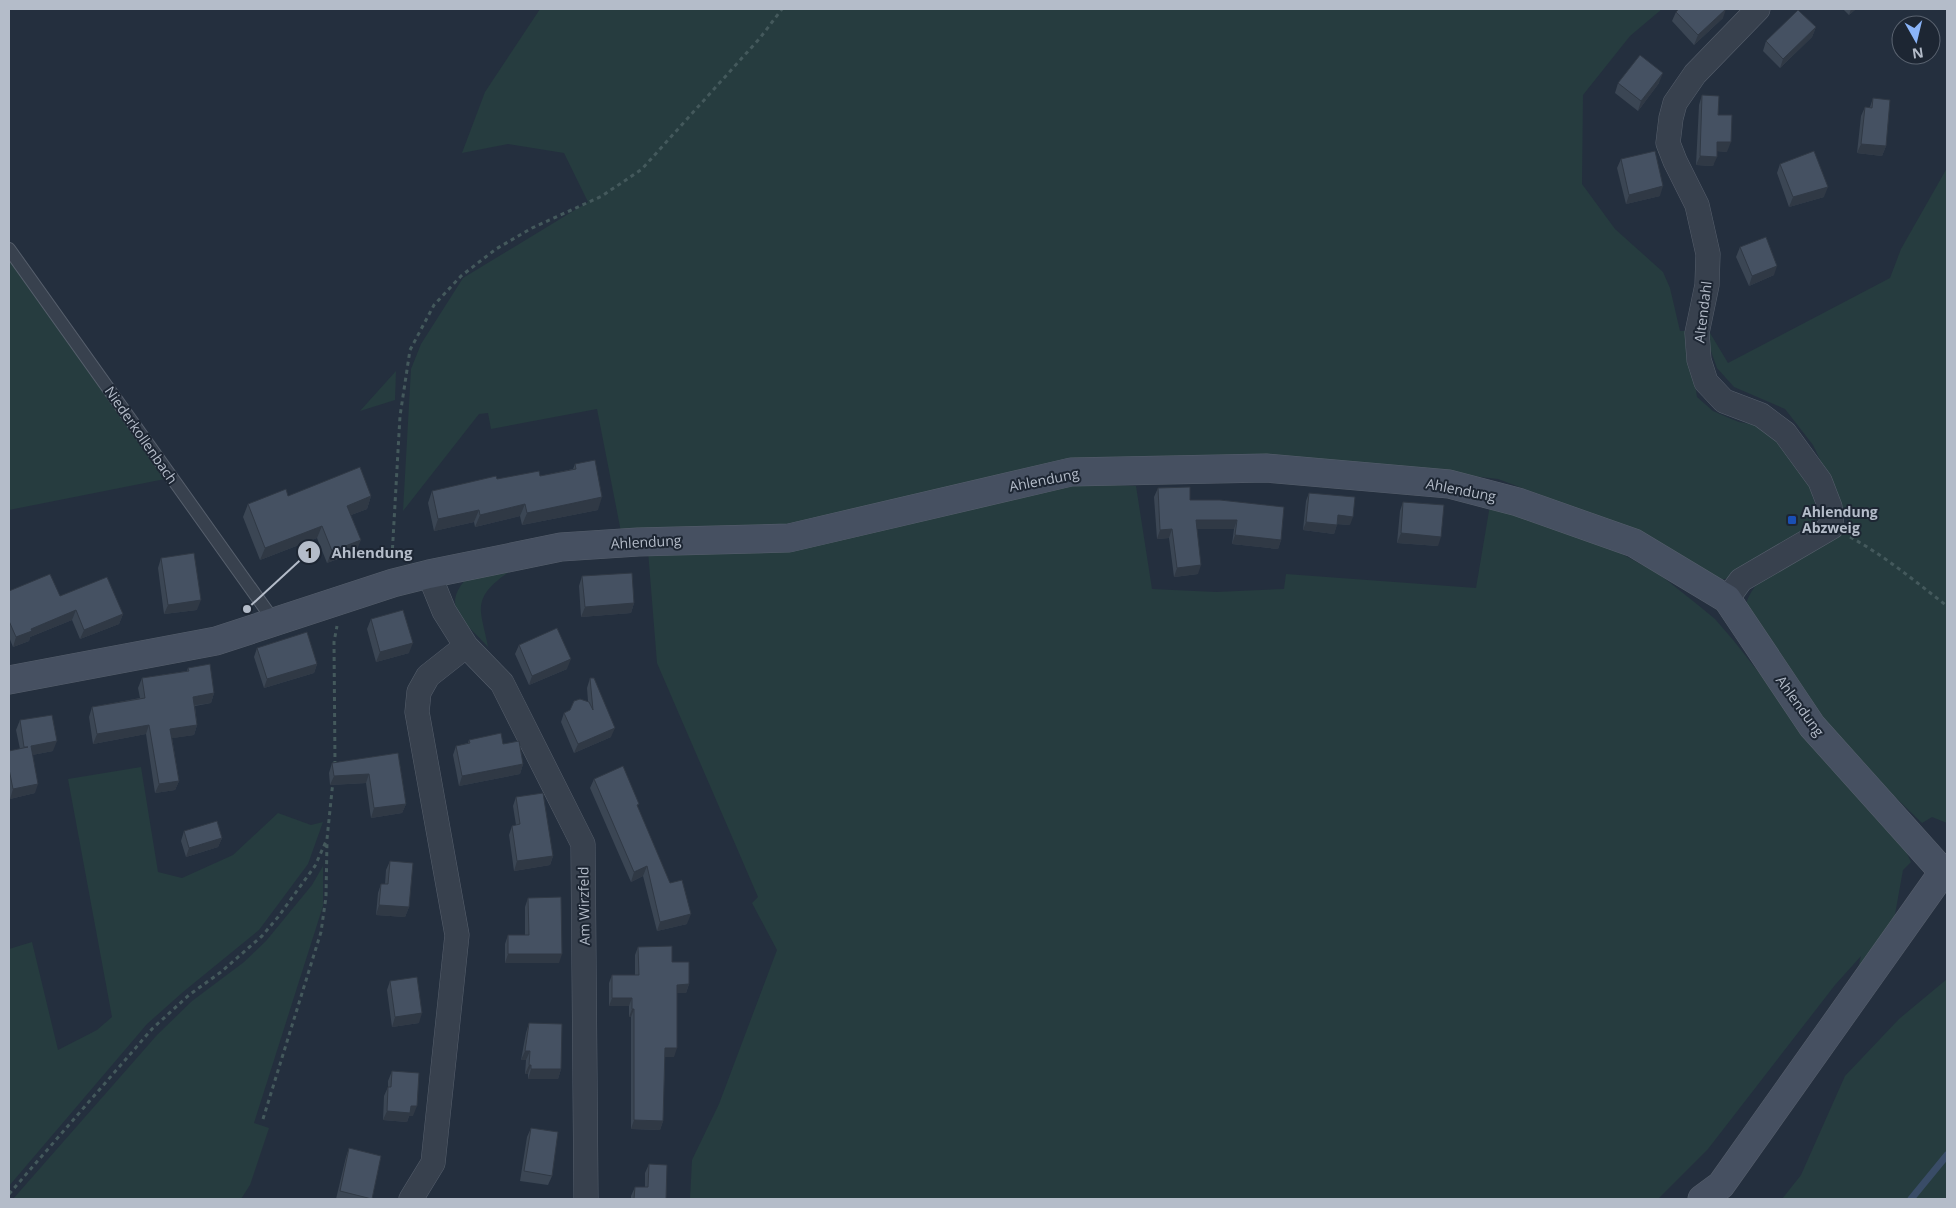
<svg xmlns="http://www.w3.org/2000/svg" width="1956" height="1208" viewBox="0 0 1956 1208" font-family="'Open Sans',sans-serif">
  <rect width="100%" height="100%" fill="#242f3e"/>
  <path fill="#263c3f" d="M 540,9 L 1662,9 L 1630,36 L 1583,95 L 1582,184 L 1615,229 L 1663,272 L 1670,288 L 1680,331 L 1687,331 L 1697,397 L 1713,411 L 1729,418 L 1739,422 L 1767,427 L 1800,456 L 1817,510 L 1815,525 L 1735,576 L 1718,581 L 1581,510 L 1498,479 L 1403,468 L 1251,456 L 782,527 L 621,532 L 597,409 L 491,429 L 488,413 L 479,414 L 403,511 L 411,369 L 421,344 L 463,278 L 588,202 L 564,153 L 508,144 L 462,153 L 485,92 Z
    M 1947,168 L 1947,823 L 1932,817 L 1922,823 L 1894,796 L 1811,705 L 1746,604 C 1754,575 1788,563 1812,549 C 1825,541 1837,531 1850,523 L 1813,445 L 1785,409 L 1734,387 L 1717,368 L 1703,329 L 1704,323 L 1728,363 L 1890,278 L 1901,249 Z
    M 9,254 L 170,478 L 9,510 Z
    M 396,371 L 395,400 L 360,411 Z
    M 1073,483 L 1136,486 L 1152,589 L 1216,592 L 1284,589 L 1286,574 L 1476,588 L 1490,505 L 1540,525 L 1583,533 L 1659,574 L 1698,605 L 1715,619 L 1734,641 L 1771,688 L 1900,839 L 1911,862 L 1903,870 L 1894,920 L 1854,984 L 1861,956 L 1835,985 L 1708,1149 L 1658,1199 L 690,1199 L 692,1160 L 719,1104 L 777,950 L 752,903 L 758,897 L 657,663 L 648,551 Z
    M 522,563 C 506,575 479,588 481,612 C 482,623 486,635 488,647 C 478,636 464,624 457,611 C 450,596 463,579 476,572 C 484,567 511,565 522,563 Z
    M 141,767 L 158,872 L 182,878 L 233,855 L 278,813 L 311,825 L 323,822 L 308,864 L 259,930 L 183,992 L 147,1024 L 9,1186 L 9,949 L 32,942 L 58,1050 L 97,1030 L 112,1017 L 68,779 Z
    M 323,866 L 323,906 L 254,1123 L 269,1128 L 250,1185 L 241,1199 L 13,1199 L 157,1035 L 192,1001 L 244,962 L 266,941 L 312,885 Z
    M 1947,979 L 1947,1199 L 1782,1199 L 1801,1175 L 1845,1076 L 1899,1019 Z"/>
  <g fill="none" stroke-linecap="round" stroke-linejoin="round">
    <path stroke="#394c67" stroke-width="7" d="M 1911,1199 L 1947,1155"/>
    <defs>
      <path id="lane" d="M 9,249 L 274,621"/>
      <path id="street" d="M 429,574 L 444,611 L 466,646 L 502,683 L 583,844 L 586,1199
        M 1727,599 L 1741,580 L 1832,527 L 1830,507 L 1820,481 L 1785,433 L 1761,415 L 1724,401 L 1706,382 L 1699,360 L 1697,333 L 1707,285 L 1708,254 L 1697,205 L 1675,161 L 1668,143 L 1671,118 L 1675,103 L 1695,74 L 1758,9
        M 411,1199 L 433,1163 L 457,935 L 417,712 L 419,692 L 428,676 L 466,646"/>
      <path id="secondary" d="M 9,680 L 216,641 L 393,583 L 429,574 L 561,547 L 638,542 L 789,538 L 1071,472 L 1266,468 L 1449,484 L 1518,502 L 1634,543 L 1727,599 L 1812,726 L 1943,872
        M 1702,1199 L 1721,1185 L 1943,872 L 1947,868"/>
    </defs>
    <use href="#lane" stroke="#565f6c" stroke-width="14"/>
    <use href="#street" stroke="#565f6c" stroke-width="25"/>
    <use href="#secondary" stroke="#565f6c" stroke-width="29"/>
    <path stroke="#44595c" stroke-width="3" stroke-dasharray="4 4" stroke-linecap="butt" d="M 1850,537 C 1885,556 1916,582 1947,606
      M 392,557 L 400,416 L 410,350 L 434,305 L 461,276 L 496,249 L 532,228 L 602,196 L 642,169 L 760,38 L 782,9
      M 335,765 L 334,642 L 337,626
      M 263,1119 L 321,932 L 326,897 L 327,842
      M 9,1194 L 152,1029 L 189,995 L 221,972 L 262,936 L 278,917 L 315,866 L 327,839 L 333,781"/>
    <use href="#lane" stroke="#38414e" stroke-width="12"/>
    <use href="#street" stroke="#38414e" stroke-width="24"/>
    <use href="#secondary" stroke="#465061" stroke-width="28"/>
  </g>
  <path fill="#3b4654" d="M 1843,9 L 1856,9 L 1849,15 Z
    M 1676,12 L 1723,18 L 1694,45 L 1672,21 Z
    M 1816,27 L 1812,37 L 1780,68 L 1763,51 L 1766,41 Z
    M 1618,83 L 1659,83 L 1638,111 L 1615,93 Z
    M 1702,95 L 1718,115 L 1727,152 L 1717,151 L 1713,166 L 1696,165 L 1699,105 Z
    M 1873,98 L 1886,146 L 1882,156 L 1857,153 L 1861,116 L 1865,107 L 1870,107 Z
    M 1621,159 L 1660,196 L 1626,204 L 1617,168 Z
    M 1780,164 L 1824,197 L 1789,207 L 1777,173 Z
    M 1740,247 L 1774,275 L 1749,286 L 1736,257 Z
    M 575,464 L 598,510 L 522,525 L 520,516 L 475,527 L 474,522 L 434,531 L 428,503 L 432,491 L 497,479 L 540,476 L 573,469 Z
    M 1158,488 L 1190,500 L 1281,540 L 1278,549 L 1232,544 L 1234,529 L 1197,529 L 1198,574 L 1174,577 L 1169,538 L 1157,539 L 1154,497 Z
    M 1309,493 L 1350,525 L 1337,524 L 1334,534 L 1303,530 L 1306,501 Z
    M 288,496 L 371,496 L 367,509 L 351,515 L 356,552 L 327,563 L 317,538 L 260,560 L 243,517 L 248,504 Z
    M 1403,502 L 1438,546 L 1397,543 L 1400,511 Z
    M 161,558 L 197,610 L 164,614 L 158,568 Z
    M 582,576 L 634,603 L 631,613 L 581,617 L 579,586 Z
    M 9,591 L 60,596 L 123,614 L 119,624 L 80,639 L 72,620 L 30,637 L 29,641 L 13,647 L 9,637 Z
    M 371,619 L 409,653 L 376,662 L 367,629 Z
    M 519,645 L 567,669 L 529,685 L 515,654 Z
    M 257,648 L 317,664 L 314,673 L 264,688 L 254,657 Z
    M 188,668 L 214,693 L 211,703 L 195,706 L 197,725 L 194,735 L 172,738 L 179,781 L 175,790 L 155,793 L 146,734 L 93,744 L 89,717 L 92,707 L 140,698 L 138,688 L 142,678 L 187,671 Z
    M 590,678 L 611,737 L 574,753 L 561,722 L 564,713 L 588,701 L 587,688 Z
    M 20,720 L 53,751 L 32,755 L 35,793 L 10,799 L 9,795 L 9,751 L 20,749 L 16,730 Z
    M 469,740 L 503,744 L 523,764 L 520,774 L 459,786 L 453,755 L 456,746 L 468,743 Z
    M 398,753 L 406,804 L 402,813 L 371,818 L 366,783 L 330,785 L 329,773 L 332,763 Z
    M 594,779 L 638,808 L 687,924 L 657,931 L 643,876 L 631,882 L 590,788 Z
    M 516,797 L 553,856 L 550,865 L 514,871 L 509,835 L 512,826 L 516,825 L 513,806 Z
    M 184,831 L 222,838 L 218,847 L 186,857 L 181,841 Z
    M 390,861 L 409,907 L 405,917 L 376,915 L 378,893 L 381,884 L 385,884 L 386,870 Z
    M 528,898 L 559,963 L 505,963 L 505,944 L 508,935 L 525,935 L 525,907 Z
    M 638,947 L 672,962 L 689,984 L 686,993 L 677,993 L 674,1057 L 665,1057 L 663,1121 L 660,1130 L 631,1129 L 631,1017 L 629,1017 L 629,1006 L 609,1006 L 609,983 L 612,975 L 635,975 L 635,955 Z
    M 390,981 L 419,1023 L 392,1027 L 387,990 Z
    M 529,1023 L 561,1069 L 558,1079 L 528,1079 L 528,1074 L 525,1074 L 526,1060 L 521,1060 L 526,1033 Z
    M 392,1071 L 413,1116 L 409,1116 L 407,1122 L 383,1120 L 384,1096 L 388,1087 L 388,1081 Z
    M 531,1128 L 552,1176 L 548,1185 L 520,1181 L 527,1137 Z
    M 349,1148 L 381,1156 L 372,1199 L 336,1199 L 346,1157 Z
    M 649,1164 L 666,1199 L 631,1199 L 631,1196 L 635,1187 L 645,1187 L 645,1173 Z"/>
  <path fill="#303945" d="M 1726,9 L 1723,18 L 1694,45 L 1698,35 Z
    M 1851,9 L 1856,9 L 1849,15 Z
    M 1816,27 L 1812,37 L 1780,68 L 1783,59 Z
    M 1663,73 L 1659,83 L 1638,111 L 1641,101 Z
    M 1717,142 L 1731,142 L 1727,152 L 1714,151 Z
    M 1861,144 L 1886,146 L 1882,156 L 1857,153 Z
    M 1700,156 L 1717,157 L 1713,166 L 1696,165 Z
    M 1663,186 L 1660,196 L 1626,204 L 1629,195 Z
    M 1828,187 L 1824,197 L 1789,207 L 1793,197 Z
    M 1777,266 L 1774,275 L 1749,286 L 1752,276 Z
    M 371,496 L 367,509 L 343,518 L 347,506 Z
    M 602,497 L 598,510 L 522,525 L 527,513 Z
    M 525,504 L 520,516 L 475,527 L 480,515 Z
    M 479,510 L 474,522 L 434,531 L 438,519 Z
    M 1338,515 L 1353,517 L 1350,525 L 1335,524 Z
    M 1196,520 L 1237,520 L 1234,529 L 1193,529 Z
    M 1306,522 L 1337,525 L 1334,534 L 1303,530 Z
    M 322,526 L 317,538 L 260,560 L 265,548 Z
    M 1172,529 L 1169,538 L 1157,539 L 1160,530 Z
    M 1401,533 L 1441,537 L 1438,546 L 1397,543 Z
    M 1235,535 L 1281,540 L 1278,549 L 1232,544 Z
    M 361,540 L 356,552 L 327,563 L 332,551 Z
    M 1201,565 L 1198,574 L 1174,577 L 1177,568 Z
    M 201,600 L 197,610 L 164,614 L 168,605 Z
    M 634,603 L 631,613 L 581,617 L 585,607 Z
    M 76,610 L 72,620 L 30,637 L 29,641 L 13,647 L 16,637 L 31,629 Z
    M 123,614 L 119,624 L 80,639 L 84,630 Z
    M 413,643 L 409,653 L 376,662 L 380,652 Z
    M 571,659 L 567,669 L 529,685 L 532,676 Z
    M 317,664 L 314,673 L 264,688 L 267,679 Z
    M 214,693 L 211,703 L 190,706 L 193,697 Z
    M 149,725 L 146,734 L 93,744 L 97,734 Z
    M 197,725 L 194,735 L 167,739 L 170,729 Z
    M 615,728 L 611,737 L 574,753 L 578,744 Z
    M 57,741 L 53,751 L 27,756 L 31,746 Z
    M 523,764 L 520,774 L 459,786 L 462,776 Z
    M 369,774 L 366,783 L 330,785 L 334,776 Z
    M 179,781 L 175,790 L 155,793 L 159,784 Z
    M 38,784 L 35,793 L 10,799 L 13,789 Z
    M 406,804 L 402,813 L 371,818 L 374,808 Z
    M 222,838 L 218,847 L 186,857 L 189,848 Z
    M 553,856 L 550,865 L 514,871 L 517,861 Z
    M 647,866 L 643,876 L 631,882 L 634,872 Z
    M 379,905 L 409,907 L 405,917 L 376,915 Z
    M 691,914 L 687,924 L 657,931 L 660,922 Z
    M 508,954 L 562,954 L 559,963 L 505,963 Z
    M 689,984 L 686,993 L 673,993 L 677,985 Z
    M 612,998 L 632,998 L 629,1006 L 609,1006 Z
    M 632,1009 L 634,1009 L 631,1017 L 629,1017 Z
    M 422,1013 L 419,1023 L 392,1027 L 395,1017 Z
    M 665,1048 L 677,1048 L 674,1057 L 662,1057 Z
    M 525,1051 L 530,1051 L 526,1060 L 521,1060 Z
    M 529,1065 L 531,1065 L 528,1074 L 525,1074 Z
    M 531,1069 L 561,1069 L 558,1079 L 528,1079 Z
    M 411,1106 L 417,1106 L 413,1116 L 409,1116 L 407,1122 L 383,1120 L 387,1111 Z
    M 634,1120 L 663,1121 L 660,1130 L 631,1129 Z"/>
  <path fill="#455162" stroke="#303945" d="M 1679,9 L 1726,9 L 1698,35 L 1676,12 Z
    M 1798,10 L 1816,27 L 1783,59 L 1766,41 Z
    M 1640,55 L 1663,73 L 1641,101 L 1618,83 Z
    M 1702,95 L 1719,96 L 1718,115 L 1732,115 L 1731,142 L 1717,142 L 1717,157 L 1700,156 Z
    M 1873,98 L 1890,100 L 1886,146 L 1861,144 L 1865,107 L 1872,108 Z
    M 1655,151 L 1663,186 L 1629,195 L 1621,159 Z
    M 1814,151 L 1828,187 L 1793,197 L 1780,164 Z
    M 1766,237 L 1777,266 L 1752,276 L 1740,247 Z
    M 595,460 L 602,497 L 527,513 L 525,504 L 480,515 L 479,510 L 438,519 L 432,491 L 496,476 L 497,479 L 539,471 L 540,476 L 576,469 L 575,464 Z
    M 360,467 L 371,496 L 347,506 L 361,540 L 332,551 L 322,526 L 265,548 L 248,504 L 286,489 L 288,496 Z
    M 1190,487 L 1190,500 L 1220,500 L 1284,507 L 1281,540 L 1235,535 L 1237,520 L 1196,520 L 1201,565 L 1177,568 L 1172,529 L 1160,530 L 1158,488 Z
    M 1309,493 L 1355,497 L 1353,517 L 1338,515 L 1337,525 L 1306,522 Z
    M 1403,502 L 1444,505 L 1441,537 L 1401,533 Z
    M 194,553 L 201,600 L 168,605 L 161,558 Z
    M 632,573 L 634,603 L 585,607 L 582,576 Z
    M 50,574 L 60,596 L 107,577 L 123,614 L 84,630 L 76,610 L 31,629 L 32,631 L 16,637 L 9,621 L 9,591 Z
    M 403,610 L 413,643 L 380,652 L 371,619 Z
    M 557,628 L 571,659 L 532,676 L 519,645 Z
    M 307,632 L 317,664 L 267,679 L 257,648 Z
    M 210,664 L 214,693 L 193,697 L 197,725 L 170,729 L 179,781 L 159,784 L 149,725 L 97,734 L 92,707 L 145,698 L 142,678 L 189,671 L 188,668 Z
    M 590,678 L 594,678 L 615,728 L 578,744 L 564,713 L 570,710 L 574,701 L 580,699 L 589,702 L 593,710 Z
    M 52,715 L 57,741 L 31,746 L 38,784 L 13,789 L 9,769 L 9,751 L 28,747 L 24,747 L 20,720 Z
    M 501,733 L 503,744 L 519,741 L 523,764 L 462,776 L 456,746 L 470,743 L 469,740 Z
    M 398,753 L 406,804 L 374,808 L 369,774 L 334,776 L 332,763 Z
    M 623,766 L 639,804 L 637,805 L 670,883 L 682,880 L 691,914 L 660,922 L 647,866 L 634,872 L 594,779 Z
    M 543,793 L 553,856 L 517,861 L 512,826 L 520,824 L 516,797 Z
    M 217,821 L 222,838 L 189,848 L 184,831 Z
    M 390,861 L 413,863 L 409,907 L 379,905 L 381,884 L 388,884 Z
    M 561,897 L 562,954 L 508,954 L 508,935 L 529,935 L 528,898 Z
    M 672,946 L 672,962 L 689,962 L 689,984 L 677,985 L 677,1048 L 665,1048 L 663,1121 L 634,1120 L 634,1009 L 632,1009 L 632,998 L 612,998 L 612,975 L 639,975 L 638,947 Z
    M 417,977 L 422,1013 L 395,1017 L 390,981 Z
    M 529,1023 L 562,1024 L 561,1069 L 531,1069 L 531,1065 L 529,1065 L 530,1051 L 525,1051 Z
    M 392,1071 L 419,1073 L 417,1106 L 411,1106 L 410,1113 L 387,1111 L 388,1087 L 391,1087 Z
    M 531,1128 L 558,1132 L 552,1176 L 524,1171 Z
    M 349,1148 L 381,1156 L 372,1199 L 340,1191 Z
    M 649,1164 L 667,1165 L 666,1199 L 634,1199 L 635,1187 L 648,1187 Z"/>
  <rect fill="#1a4fb4" stroke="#1d2633" stroke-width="2" x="1787" y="515" width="10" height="10" rx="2.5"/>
  <g text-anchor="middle" stroke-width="4" stroke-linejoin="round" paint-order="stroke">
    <g font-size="14" fill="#b4bcc9" stroke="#1d2633">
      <text transform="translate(1703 312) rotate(-83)" y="5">Altendahl</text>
      <text transform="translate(141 435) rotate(55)" y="5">Niederkollenbach</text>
      <text transform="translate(1044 480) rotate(-11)" y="5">Ahlendung</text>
      <text transform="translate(1461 490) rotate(11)" y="5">Ahlendung</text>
      <text transform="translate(646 542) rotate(-3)" y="5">Ahlendung</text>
      <text transform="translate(1800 706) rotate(54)" y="5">Ahlendung</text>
      <text transform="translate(584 906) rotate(-91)" y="5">Am Wirzfeld</text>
    </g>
    <g font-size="14" font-weight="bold" fill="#b4bcc9" stroke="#1d2633" text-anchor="start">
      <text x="1802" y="517">Ahlendung<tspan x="1802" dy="16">Abzweig</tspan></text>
    </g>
  </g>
  <path fill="none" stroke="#b4bcc9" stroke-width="2" d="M247 609L309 552"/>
  <g fill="#b4bcc9" stroke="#1d2633" stroke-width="2">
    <circle cx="247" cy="609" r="5"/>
    <circle cx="309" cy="552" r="12"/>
  </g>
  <g font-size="15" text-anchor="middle" font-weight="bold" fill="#111">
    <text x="309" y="558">1</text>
  </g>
  <g font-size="15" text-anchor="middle" font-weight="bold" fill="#b4bcc9" stroke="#1d2633" stroke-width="4" stroke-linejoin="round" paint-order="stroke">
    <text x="372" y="558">Ahlendung</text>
  </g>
  <rect width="1956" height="1208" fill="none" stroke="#b4bcc9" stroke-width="20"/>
  <g transform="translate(1916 40) rotate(172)"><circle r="24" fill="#1d2633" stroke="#59626f"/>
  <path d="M0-4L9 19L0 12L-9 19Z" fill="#8ab4f8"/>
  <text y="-8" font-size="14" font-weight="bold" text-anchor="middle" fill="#b4bcc9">N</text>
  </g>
</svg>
